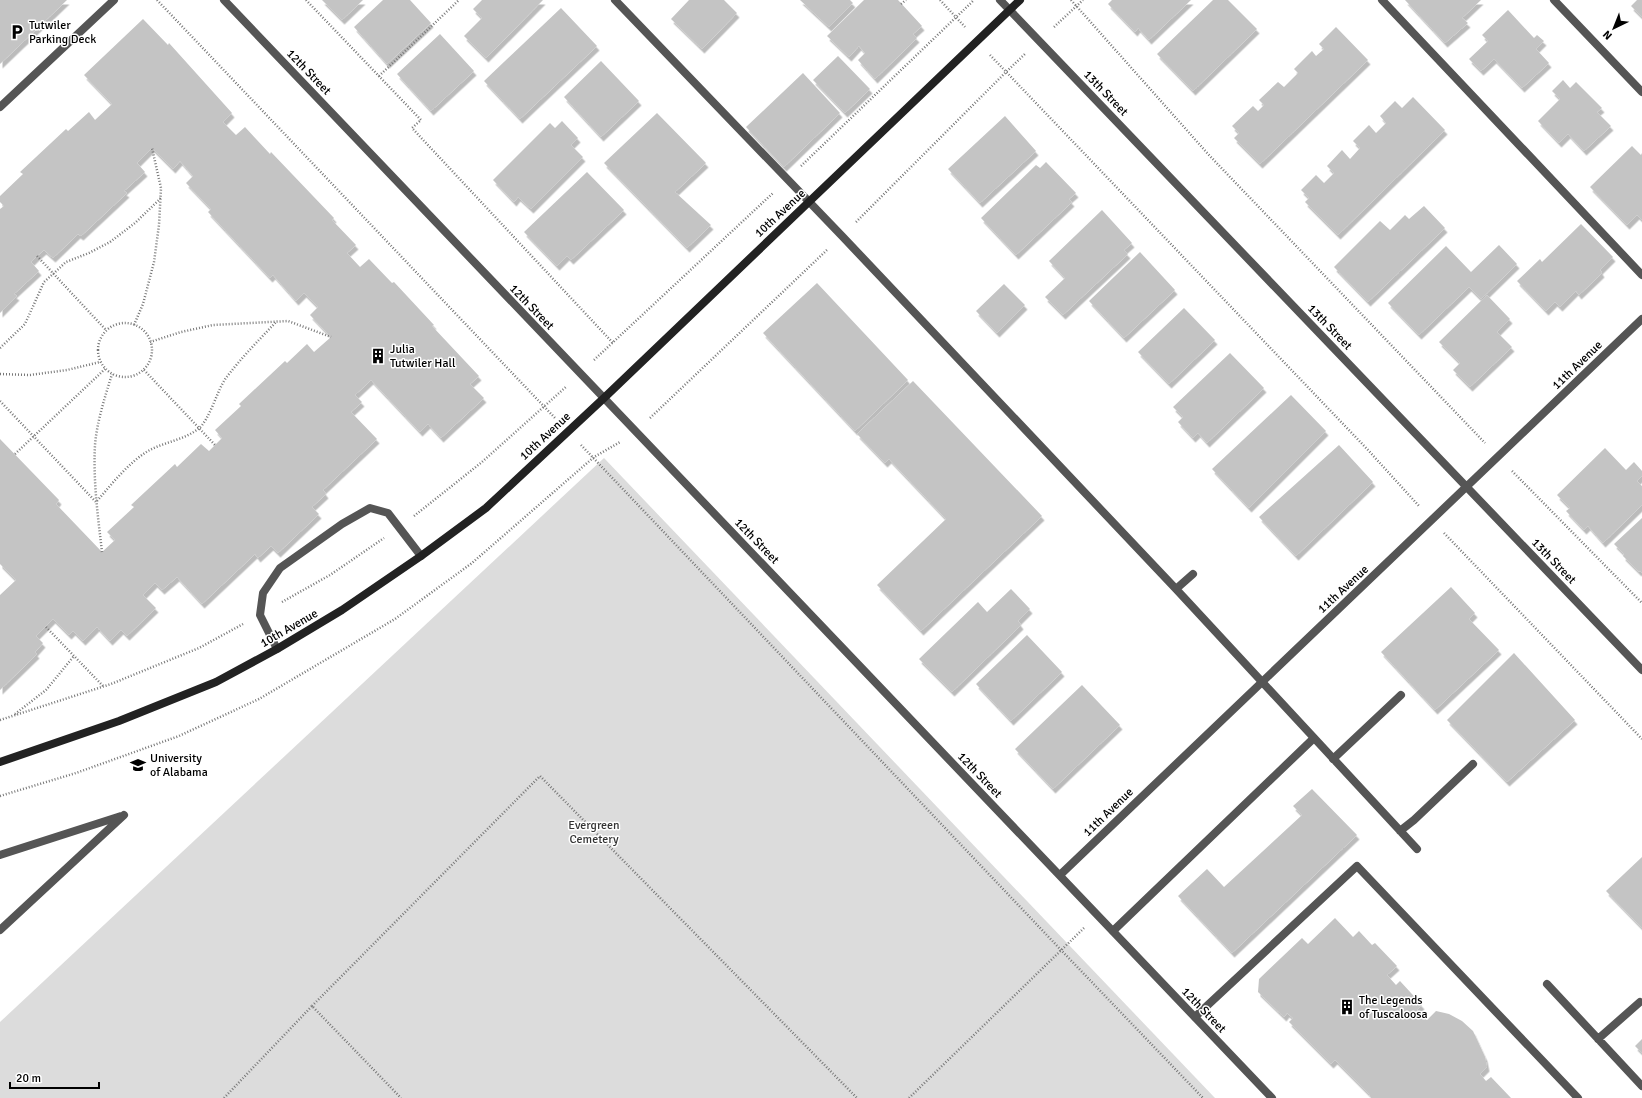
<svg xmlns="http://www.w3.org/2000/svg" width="1642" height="1098" viewBox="0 0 1642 1098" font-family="Signika,sans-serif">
  <defs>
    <filter id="shadow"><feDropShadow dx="2.5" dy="4.5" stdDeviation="0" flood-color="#0004"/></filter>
  </defs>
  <rect width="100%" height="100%" fill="#fff"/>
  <path fill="#dcdcdc" d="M 604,458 L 1215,1098 L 0,1098 L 0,1022 Z"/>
  <path fill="#c4c4c4" filter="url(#shadow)" d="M 0,0 L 67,0 L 0,64 Z
    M 322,0 L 363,0 L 342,20 Z
    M 383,0 L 410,0 L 431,23 L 387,64 L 354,27 Z
    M 482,0 L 543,0 L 486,58 L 464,36 L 482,18 L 473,9 Z
    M 689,0 L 724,0 L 737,13 L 702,49 L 671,19 Z
    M 800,0 L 850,0 L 853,3 L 829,27 Z
    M 864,0 L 898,0 L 922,26 L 913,34 L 917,38 L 875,79 L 858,60 L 865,53 L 859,46 L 849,57 L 827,36 Z
    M 1112,0 L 1191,0 L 1149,40 L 1138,28 L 1135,32 L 1108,4 Z
    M 1213,0 L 1228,0 L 1257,29 L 1193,91 L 1157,54 Z
    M 1405,0 L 1481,0 L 1462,18 L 1468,23 L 1445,43 Z
    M 1637,0 L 1642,0 L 1642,17 L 1631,6 Z
    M 561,8 L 597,46 L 520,119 L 484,81 Z
    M 1508,10 L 1534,38 L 1537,35 L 1544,41 L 1536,49 L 1549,63 L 1522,88 L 1494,59 L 1481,71 L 1469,59 L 1488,41 L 1482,35 Z
    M 143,19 L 168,45 L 169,43 L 232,113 L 223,122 L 236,135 L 245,127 L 270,154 L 271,152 L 334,218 L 332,220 L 356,245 L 347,253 L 360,267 L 369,259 L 392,283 L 394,282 L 434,325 L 432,326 L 479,376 L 470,384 L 484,398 L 441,438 L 428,424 L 420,432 L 371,380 L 355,395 L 362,402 L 351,412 L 377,439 L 323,490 L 326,494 L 312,507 L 319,514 L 278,553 L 271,546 L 258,558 L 255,554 L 202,604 L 177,577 L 162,590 L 155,583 L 143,595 L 156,608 L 127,636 L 121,630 L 110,641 L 97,627 L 83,641 L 73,631 L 69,635 L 53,619 L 36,636 L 43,643 L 35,652 L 37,654 L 0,690 L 0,595 L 16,580 L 0,564 L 0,439 L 59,500 L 56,504 L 102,552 L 115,540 L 107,532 L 134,507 L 131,505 L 175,464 L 177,467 L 201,444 L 209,451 L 222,438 L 215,430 L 241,406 L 239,404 L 285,361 L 287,363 L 307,344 L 314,352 L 331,337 L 310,315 L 318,307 L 304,293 L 296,301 L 273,275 L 270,278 L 208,212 L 211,209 L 186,183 L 193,176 L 180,161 L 173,169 L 152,148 L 137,163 L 145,172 L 124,191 L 127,193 L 81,236 L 78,234 L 53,258 L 44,250 L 37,256 L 31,262 L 39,271 L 14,294 L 17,296 L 0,313 L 0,209 L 4,206 L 0,202 L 0,196 L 23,174 L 20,172 L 66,129 L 68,131 L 89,112 L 95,120 L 112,104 L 84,75 Z
    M 1336,27 L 1368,60 L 1260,164 L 1234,138 L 1239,133 L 1232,126 L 1253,106 L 1258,111 L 1264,105 L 1259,100 L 1278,82 L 1284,87 L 1298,73 L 1294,69 L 1312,51 L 1316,56 L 1324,49 L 1319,44 Z
    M 440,34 L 474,71 L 431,111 L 397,74 Z
    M 838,56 L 870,89 L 845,113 L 813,80 Z
    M 601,61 L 639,101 L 601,137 L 564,97 Z
    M 803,73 L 840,113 L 784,167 L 746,127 Z
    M 1563,80 L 1570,88 L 1576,82 L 1602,108 L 1597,112 L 1611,126 L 1584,151 L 1568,134 L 1559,143 L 1538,121 L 1560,99 L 1552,91 Z
    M 1413,97 L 1445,130 L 1338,235 L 1305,202 L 1309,198 L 1301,190 L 1316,175 L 1324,183 L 1334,173 L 1327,166 L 1342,150 L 1350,159 L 1360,148 L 1353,141 L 1369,125 L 1376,133 L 1386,123 L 1380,116 L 1395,101 L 1402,108 Z
    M 657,113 L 706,163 L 675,192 L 711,225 L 687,248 L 604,163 Z
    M 1005,116 L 1036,151 L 980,203 L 948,169 Z
    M 562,121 L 578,138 L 571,145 L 583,157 L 531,209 L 518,197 L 514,202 L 493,180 L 550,123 L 555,128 Z
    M 1632,146 L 1641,155 L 1642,153 L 1642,220 L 1637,215 L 1627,225 L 1590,187 Z
    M 1046,162 L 1076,193 L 1069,199 L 1072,202 L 1016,255 L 981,218 L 1036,165 L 1040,168 Z
    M 587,172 L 624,210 L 571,260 L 567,256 L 557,266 L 524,232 Z
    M 1424,206 L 1445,228 L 1368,302 L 1334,267 L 1380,221 L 1390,230 L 1405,215 L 1409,219 Z
    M 1102,210 L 1132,243 L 1124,250 L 1128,254 L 1063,315 L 1045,297 L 1065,278 L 1049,261 Z
    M 1581,224 L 1613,257 L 1600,270 L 1602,273 L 1579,295 L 1576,291 L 1560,307 L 1555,302 L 1546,311 L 1517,281 L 1540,259 L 1542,262 Z
    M 1499,245 L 1517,264 L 1481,299 L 1469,287 L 1419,335 L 1388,303 L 1446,246 L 1471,272 Z
    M 1140,252 L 1175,290 L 1124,338 L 1089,301 Z
    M 817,283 L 908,380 L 855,431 L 763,333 Z
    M 1004,284 L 1025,305 L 997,333 L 976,311 Z
    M 1487,295 L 1510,319 L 1497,332 L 1512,347 L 1470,387 L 1453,370 L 1460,363 L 1439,342 Z
    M 1184,308 L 1215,340 L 1169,384 L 1138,352 Z
    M 1230,353 L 1264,388 L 1207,443 L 1198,433 L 1193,438 L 1178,422 L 1183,417 L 1173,407 Z
    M 913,381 L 1042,516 L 921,631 L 877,585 L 946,519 L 889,459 L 885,463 L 857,434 Z
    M 1291,395 L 1326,431 L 1249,508 L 1212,469 Z
    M 1339,445 L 1373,482 L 1296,556 L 1259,517 Z
    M 1605,448 L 1626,470 L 1634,462 L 1642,471 L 1642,476 L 1637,481 L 1642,486 L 1642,505 L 1603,543 L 1588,526 L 1584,530 L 1566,511 L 1570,508 L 1557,495 Z
    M 1642,518 L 1642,573 L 1640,571 L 1639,572 L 1623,556 L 1624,554 L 1614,544 Z
    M 1451,587 L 1475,613 L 1469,619 L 1499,650 L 1435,710 L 1381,652 Z
    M 1011,589 L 1030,609 L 1018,621 L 1021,625 L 952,692 L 919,659 L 978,602 L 987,612 Z
    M 1027,635 L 1062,672 L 1011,721 L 976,684 Z
    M 1514,653 L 1575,720 L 1507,782 L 1447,720 Z
    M 1082,685 L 1120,725 L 1053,789 L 1015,749 Z
    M 1312,789 L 1357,835 L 1232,953 L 1178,896 L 1207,869 L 1224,887 L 1302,815 L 1293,806 Z
    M 1642,857 L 1642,928 L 1606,891 Z
    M 1335,918 L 1353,937 L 1359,931 L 1372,945 L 1375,943 L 1397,966 L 1387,975 L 1396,985 L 1400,981 L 1422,1005 L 1417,1010 L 1427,1020 L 1436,1011 L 1449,1014 L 1462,1021 L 1473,1031 L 1485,1057 L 1487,1067 L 1480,1074 L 1486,1081 L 1491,1077 L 1511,1098 L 1371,1098 L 1369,1094 L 1335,1060 L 1331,1064 L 1289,1022 L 1293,1018 L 1287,1013 L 1284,1017 L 1258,992 L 1259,979 L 1302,938 L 1308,944 Z
    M 1642,1039 L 1642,1053 L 1635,1046 Z"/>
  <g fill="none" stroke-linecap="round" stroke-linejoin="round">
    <path stroke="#777" stroke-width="2.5" stroke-dasharray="1 2" stroke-linecap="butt" d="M 157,0 L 555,418
      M 306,0 L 421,120 L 412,128 L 613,343
      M 940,0 L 965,27
      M 1071,0 L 1208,154 L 1485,443
      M 901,4 L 906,0
      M 1054,27 L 1083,0
      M 990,55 L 1368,450 L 1419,506
      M 379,76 L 459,0
      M 801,166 L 974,0
      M 856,222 L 1006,72 L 1025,54
      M 37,256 L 106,330
      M98 350a27 27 0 1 1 54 0a27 27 0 1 1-54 0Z
      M 134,325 L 143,304 L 154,262 L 159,225 L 161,188 L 152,148
      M 150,342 L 181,332 L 213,325 L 288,321 L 331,337
      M 0,348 L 25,324 L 44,282 L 53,274 L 66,262 L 89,253 L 110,242 L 135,223 L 161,198
      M 594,360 L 773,193
      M 144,370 L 215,445
      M 0,374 L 30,375 L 67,370 L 100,362
      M 0,401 L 96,502 C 112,484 128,463 148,451 C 164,442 184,440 198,429 C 210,420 217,390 226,378 C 241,358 259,340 276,322
      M 650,418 L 828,249
      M 581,445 L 1061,950 L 1203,1098
      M 15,454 L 105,369
      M 1512,471 L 1642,603
      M 414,516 L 482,462 L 567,386
      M 1444,533 L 1642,739
      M 102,552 C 98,517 93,481 95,445 C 97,421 105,397 112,374
      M 282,602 L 330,575 L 384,538
      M 46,627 L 104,687
      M 15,714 L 46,690 L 74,656
      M 0,720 L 111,684 L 199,648 L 243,624
      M 0,796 L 76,773 L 179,736 L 259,699 L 395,619 L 472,563 L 594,457 L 620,442
      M 312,1006 L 540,776 L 857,1098
      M 224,1098 L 312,1006 L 401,1098
      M 909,1098 L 1084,928"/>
    <path stroke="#555" stroke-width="8" d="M 615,0 L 842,236 L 1176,589 L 1417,849
      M 1382,0 L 1642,275
      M 0,107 L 114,0
      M 1176,589 L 1193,574
      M 277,649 L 260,615 L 263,593 L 280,568 L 342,524 L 370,508 L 388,513 L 421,556
      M 1333,759 L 1401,695
      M 1400,831 L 1414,820 L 1473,764
      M 0,855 L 121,816
      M 0,930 L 124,815
      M 1113,931 L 1314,738
      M 1547,984 L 1642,1086
      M 1195,1017 L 1357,866 L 1578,1098
      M 1598,1039 L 1640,1002"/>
    <path stroke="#555" stroke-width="8" d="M 224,0 L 1272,1098
      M 1000,0 L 1642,670
      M 1554,0 L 1642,92
      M 1060,875 L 1642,319"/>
    <path stroke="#222" stroke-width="8" d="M 0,762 L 119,721 L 216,682 L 277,649 L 342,610 L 421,556 L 486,508 L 604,398 L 1020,0"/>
  </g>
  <defs>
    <symbol id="parking-bare" viewBox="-9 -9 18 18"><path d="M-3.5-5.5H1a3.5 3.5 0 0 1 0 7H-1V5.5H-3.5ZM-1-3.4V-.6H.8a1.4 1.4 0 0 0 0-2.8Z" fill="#000" stroke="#fff" stroke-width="2.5" paint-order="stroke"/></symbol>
    <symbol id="building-bare" viewBox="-9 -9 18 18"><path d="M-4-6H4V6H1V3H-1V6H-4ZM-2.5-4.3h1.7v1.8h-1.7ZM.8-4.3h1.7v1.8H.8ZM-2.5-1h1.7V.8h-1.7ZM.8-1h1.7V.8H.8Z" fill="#000" stroke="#fff" stroke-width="2.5" paint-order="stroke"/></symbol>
    <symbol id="university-bare" viewBox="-9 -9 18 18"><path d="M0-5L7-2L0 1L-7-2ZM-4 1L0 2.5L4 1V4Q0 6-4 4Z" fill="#000" stroke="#fff" stroke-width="2.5" paint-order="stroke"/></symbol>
  </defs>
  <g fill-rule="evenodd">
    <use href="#parking-bare" x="6" y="21" width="22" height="22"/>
    <use href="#building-bare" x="367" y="345" width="22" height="22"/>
    <use href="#university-bare" x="127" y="754" width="22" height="22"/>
    <use href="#building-bare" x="1336" y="996" width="22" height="22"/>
  </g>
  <g text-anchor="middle" stroke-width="3" stroke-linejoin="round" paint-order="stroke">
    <g font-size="12" fill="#000" stroke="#fff" text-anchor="start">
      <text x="29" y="29">Tutwiler<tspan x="29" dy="14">Parking Deck</tspan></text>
      <text x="390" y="353">Julia<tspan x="390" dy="14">Tutwiler Hall</tspan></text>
      <text x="150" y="762">University<tspan x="150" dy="14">of Alabama</tspan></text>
      <text x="1359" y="1004">The Legends<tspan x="1359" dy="14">of Tuscaloosa</tspan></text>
    </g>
    <g font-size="12" fill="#000" stroke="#fff">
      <text transform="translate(309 72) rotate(46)" y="4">12th Street</text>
      <text transform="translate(1106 93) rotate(46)" y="4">13th Street</text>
      <text transform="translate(780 213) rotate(-43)" y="4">10th Avenue</text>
      <text transform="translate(532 307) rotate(46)" y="4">12th Street</text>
      <text transform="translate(1330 327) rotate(46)" y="4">13th Street</text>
      <text transform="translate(1577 365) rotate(-44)" y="4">11th Avenue</text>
      <text transform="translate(545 436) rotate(-43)" y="4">10th Avenue</text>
      <text transform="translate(757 541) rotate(46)" y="4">12th Street</text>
      <text transform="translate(1554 561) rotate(46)" y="4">13th Street</text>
      <text transform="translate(1343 589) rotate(-43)" y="4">11th Avenue</text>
      <text transform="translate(289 628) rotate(-30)" y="4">10th Avenue</text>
      <text transform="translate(980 775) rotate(46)" y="4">12th Street</text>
      <text transform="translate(1108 812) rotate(-44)" y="4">11th Avenue</text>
      <text transform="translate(1204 1010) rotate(46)" y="4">12th Street</text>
    </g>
    <g font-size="12" fill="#333" stroke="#fff">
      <text x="594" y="829">Evergreen<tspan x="594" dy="14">Cemetery</tspan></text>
    </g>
  </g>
  <g transform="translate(1614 28) rotate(223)" stroke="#ffffff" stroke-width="3" paint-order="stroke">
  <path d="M0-3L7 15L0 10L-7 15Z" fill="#000000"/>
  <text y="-6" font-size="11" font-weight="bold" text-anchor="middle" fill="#000000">N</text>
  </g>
  <path d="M10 1082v6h89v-6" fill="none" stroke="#000000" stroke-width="2"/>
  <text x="16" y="1082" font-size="12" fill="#000000" stroke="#ffffff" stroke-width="3" paint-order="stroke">20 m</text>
</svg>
